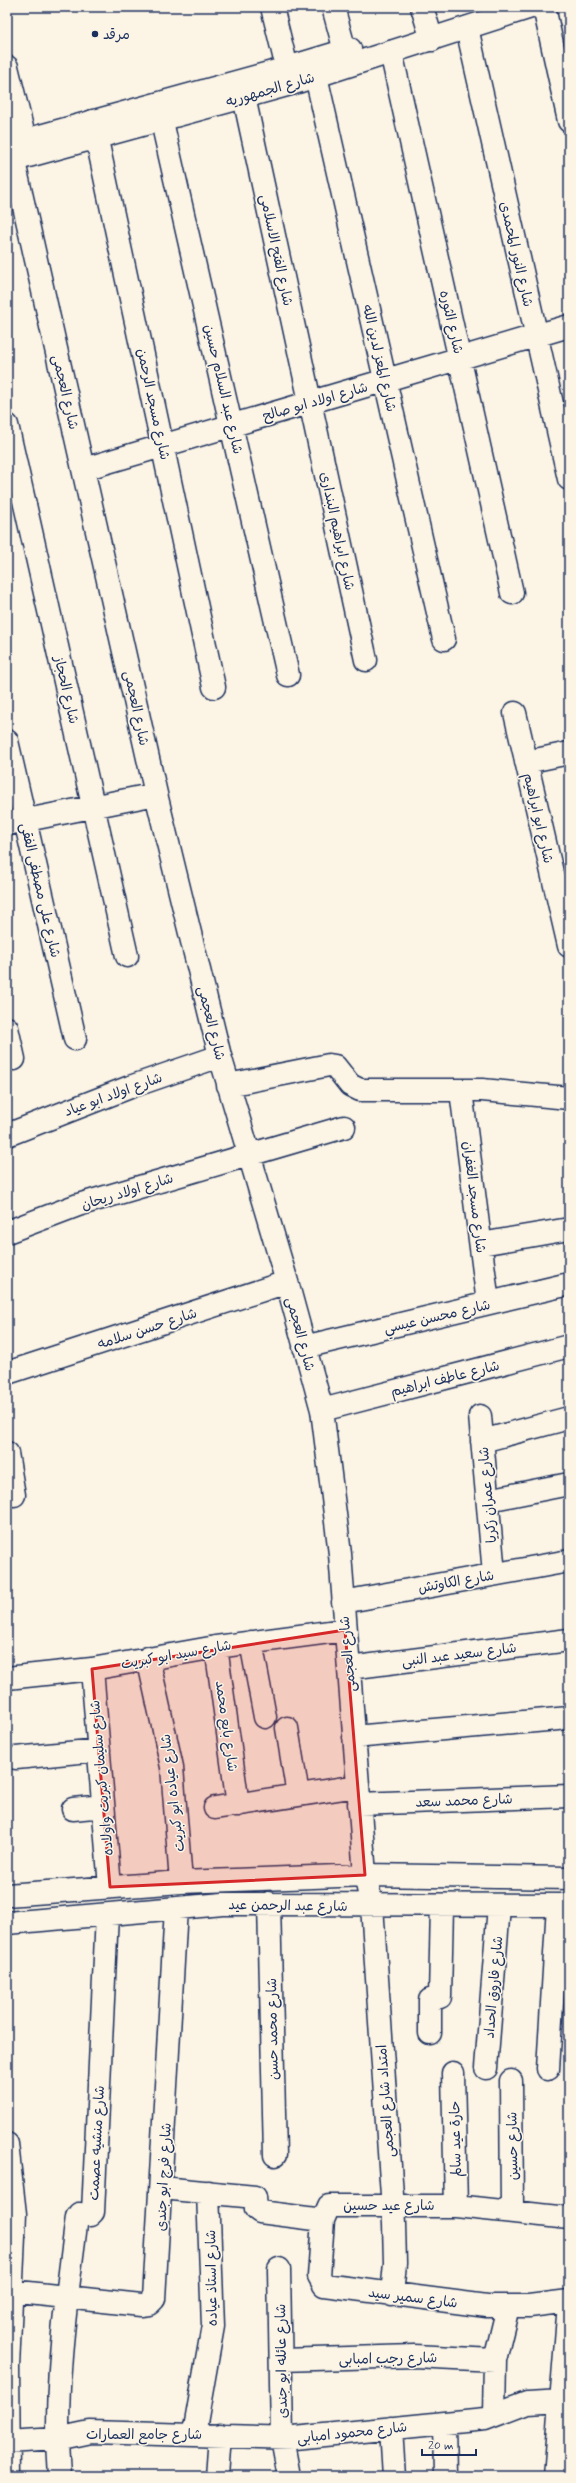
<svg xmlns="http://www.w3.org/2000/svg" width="576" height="2483" viewBox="0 0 576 2483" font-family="Mynerve,'Playpen Sans Arabic',sans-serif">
  <rect width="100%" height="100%" fill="#fcf5e5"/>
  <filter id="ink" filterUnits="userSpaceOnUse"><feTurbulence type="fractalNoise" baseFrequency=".025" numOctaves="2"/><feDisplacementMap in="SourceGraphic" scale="8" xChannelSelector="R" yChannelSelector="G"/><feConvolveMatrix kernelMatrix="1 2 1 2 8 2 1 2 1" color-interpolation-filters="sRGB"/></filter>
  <g filter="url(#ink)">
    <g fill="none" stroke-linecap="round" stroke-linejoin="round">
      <defs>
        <path id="minor" d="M 272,7 L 287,68
          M 333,7 L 345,51
          M 422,7 L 432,40
          M 544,7 L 569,121
          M 467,28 L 569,479
          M 391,52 L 512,593
          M 7,67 L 25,140
          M 316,76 L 444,639
          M 244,97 L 366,660
          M 158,104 L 288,675
          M 93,121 L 214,687
          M 10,144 L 156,794 L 220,1056 L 287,1282 L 322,1410 L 340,1554 L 365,1875 L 372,1906 L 394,2224 L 395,2263 L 392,2295
          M 7,425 L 127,956
          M 84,469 L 569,326
          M 515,713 L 569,946
          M 7,741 L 75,1039
          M 526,762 L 569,753
          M 7,824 L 156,794
          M 7,1028 L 14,1059
          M 228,1085 L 329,1065 L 335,1066 L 350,1085 L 360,1090 L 482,1090 L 569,1098
          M 461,1091 L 488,1303
          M 7,1135 L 130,1087 L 220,1056
          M 7,1232 L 78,1205 L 344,1127
          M 481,1244 L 569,1229
          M 304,1347 L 569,1284
          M 7,1373 L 287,1282
          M 322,1410 L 569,1346
          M 480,1416 L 494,1574
          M 482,1441 L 569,1418
          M 7,1453 L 14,1495
          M 488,1500 L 569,1484
          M 343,1602 L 569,1561
          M 251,1642 L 265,1717
          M 216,1647 L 238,1805
          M 148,1658 L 172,1767 L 181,1882
          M 349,1668 L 569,1640
          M 92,1669 L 110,1887
          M 7,1678 L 92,1669 L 216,1647 L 345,1630
          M 287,1728 L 298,1795
          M 354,1737 L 569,1718
          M 16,1758 L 99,1750
          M 359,1804 L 569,1796
          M 215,1808 L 357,1786
          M 73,1809 L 103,1806
          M 7,1895 L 181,1882 L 365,1875 L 569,1878
          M 269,1903 L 275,2155
          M 7,1923 L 223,1904 L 569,1905
          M 430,2033 L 430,2000 L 440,1997 L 442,1906
          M 486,2068 L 499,1906
          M 548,2069 L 558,1905
          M 453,2073 L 456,2206
          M 511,2081 L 512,2211
          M 7,2144 L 15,2214 L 8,2367 L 9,2476
          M 162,2188 L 255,2197 L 256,2209 L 260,2212 L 323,2220 L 329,2206 L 456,2206 L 569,2218
          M 323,2220 L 319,2276 L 324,2285 L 487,2306 L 529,2306 L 569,2301
          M 279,2269 L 282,2438 L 289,2476
          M 10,2291 L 141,2305 L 149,2304 L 154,2299 L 176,1908
          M 281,2360 L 414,2356 L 495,2360
          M 494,2415 L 495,2360 L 508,2307
          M 444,2423 L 445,2476
          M 391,2428 L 394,2476
          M 194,2434 L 213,2326 L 208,2192
          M 7,2442 L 57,2439 L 90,2432 L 294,2438 L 485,2419 L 527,2403 L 562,2401
          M 60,2476 C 53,2389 66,2303 77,2217 L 79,2214 L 90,2215 L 93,2212 L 107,1915
          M 217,2476 L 220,2435
          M 555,2476 L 569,2304"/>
        <path id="major" d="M 7,145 L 287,68 L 350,49
          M 7,162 L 291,84 L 531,7"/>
      </defs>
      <use href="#minor" stroke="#1b2f5e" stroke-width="25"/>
      <use href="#major" stroke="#1b2f5e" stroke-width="25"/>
      <use href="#minor" stroke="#fcf5e5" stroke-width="22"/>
      <use href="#major" stroke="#fcf5e5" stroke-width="22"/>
    </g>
  </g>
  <path fill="#d62828" fill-opacity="0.2" stroke="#d62828" stroke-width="3" stroke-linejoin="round" d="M 345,1630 L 365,1875 L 110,1887 L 92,1669 Z"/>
  <circle fill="#1b2f5e" stroke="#fcf5e5" stroke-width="1.5" cx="95" cy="34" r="4"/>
  <g text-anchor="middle" stroke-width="3" stroke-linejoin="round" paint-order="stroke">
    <g font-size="14" fill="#1b2f5e" stroke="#fcf5e5" text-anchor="start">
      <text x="103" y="39">مرقد</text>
    </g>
    <g font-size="14" fill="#1b2f5e" stroke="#fcf5e5">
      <text transform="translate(270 89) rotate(-16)" y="5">شارع الجمهوريه</text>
      <text transform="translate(277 250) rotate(78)" y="5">شارع الفتح الاسلامى</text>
      <text transform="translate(517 254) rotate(77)" y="5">شارع النور المحمدى</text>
      <text transform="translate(452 322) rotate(77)" y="5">شارع الثوره</text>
      <text transform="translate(380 358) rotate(77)" y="5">شارع المعز لدين الله</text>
      <text transform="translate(224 389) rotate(77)" y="5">شارع عبد السلام حسين</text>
      <text transform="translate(66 392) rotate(77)" y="5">شارع العجمى</text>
      <text transform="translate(315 401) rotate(-16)" y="5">شارع اولاد ابو صالح</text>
      <text transform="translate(154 404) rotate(78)" y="5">شارع مسجد الرحمن</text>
      <text transform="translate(338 531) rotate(78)" y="5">شارع ابراهيم البندارى</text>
      <text transform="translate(67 690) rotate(77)" y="5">شارع الحجاز</text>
      <text transform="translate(137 708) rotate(78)" y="5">شارع العجمى</text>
      <text transform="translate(539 818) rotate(77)" y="5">شارع ابو ابراهيم</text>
      <text transform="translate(41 890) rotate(77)" y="5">شارع على مصطفى الفقى</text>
      <text transform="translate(212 1023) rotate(76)" y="5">شارع العجمى</text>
      <text transform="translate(113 1094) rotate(-20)" y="5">شارع اولاد ابو عياد</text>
      <text transform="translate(127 1191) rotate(-17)" y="5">شارع اولاد ريحان</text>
      <text transform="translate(475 1197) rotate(83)" y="5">شارع مسجد الغفران</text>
      <text transform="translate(437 1316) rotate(-13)" y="5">شارع محسن عيسي</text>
      <text transform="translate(147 1328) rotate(-18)" y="5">شارع حسن سلامه</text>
      <text transform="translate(301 1334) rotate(75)" y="5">شارع العجمى</text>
      <text transform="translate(445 1378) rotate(-14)" y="5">شارع عاطف ابراهيم</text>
      <text transform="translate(487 1495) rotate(-95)" y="5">شارع عمران زكريا</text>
      <text transform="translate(456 1581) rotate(-10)" y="5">شارع الكاوتش</text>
      <text transform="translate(176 1654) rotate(-10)" y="5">شارع سيد ابو كبريت</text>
      <text transform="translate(347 1654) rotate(-95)" y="5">شارع العجمى</text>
      <text transform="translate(459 1654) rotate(-7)" y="5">شارع سعيد عبد النبى</text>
      <text transform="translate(227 1726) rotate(82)" y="5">شارع بايع محمد</text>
      <text transform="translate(101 1778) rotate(-95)" y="5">شارع سليمان كبريت واولاده</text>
      <text transform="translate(172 1793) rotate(-97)" y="5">شارع عياده ابو كبريت</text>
      <text transform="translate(464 1800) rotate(-2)" y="5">شارع محمد سعد</text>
      <text transform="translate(288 1905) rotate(1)" y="5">شارع عبد الرحمن عيد</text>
      <text transform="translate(493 1987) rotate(-85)" y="5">شارع فاروق الحداد</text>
      <text transform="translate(272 2029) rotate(-91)" y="5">شارع محمد حسن</text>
      <text transform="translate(385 2101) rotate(-94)" y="5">امتداد شارع العجمى</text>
      <text transform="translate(455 2139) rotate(-91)" y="5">حارة عيد سالم</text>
      <text transform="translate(96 2143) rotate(-87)" y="5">شارع منشيه عصمت</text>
      <text transform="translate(512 2146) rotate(-91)" y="5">شارع حسين</text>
      <text transform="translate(163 2177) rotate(-87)" y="5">شارع فرج ابو جندى</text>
      <text x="389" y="2210">شارع عيد حسين</text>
      <text transform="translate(211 2278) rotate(-91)" y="5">شارع استاذ عياده</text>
      <text transform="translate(413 2297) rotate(7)" y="5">شارع سمير سيد</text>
      <text transform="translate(388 2358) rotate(-1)" y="5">شارع رجب امبابى</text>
      <text transform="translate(281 2361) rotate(-91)" y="5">شارع عائله ابو جندى</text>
      <text transform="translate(352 2432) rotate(-6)" y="5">شارع محمود امبابى</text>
      <text x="144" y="2439">شارع جامع العمارات</text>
    </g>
  </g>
  <rect width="576" height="2483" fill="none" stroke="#fcf5e5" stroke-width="24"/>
  <rect x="12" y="12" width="552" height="2459" fill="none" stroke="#1b2f5e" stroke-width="1.5" filter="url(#ink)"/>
  <path d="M422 2449v6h54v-6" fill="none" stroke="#1b2f5e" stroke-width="2"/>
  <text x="428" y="2449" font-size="12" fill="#1b2f5e" stroke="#fcf5e5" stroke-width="3" paint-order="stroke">20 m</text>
</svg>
